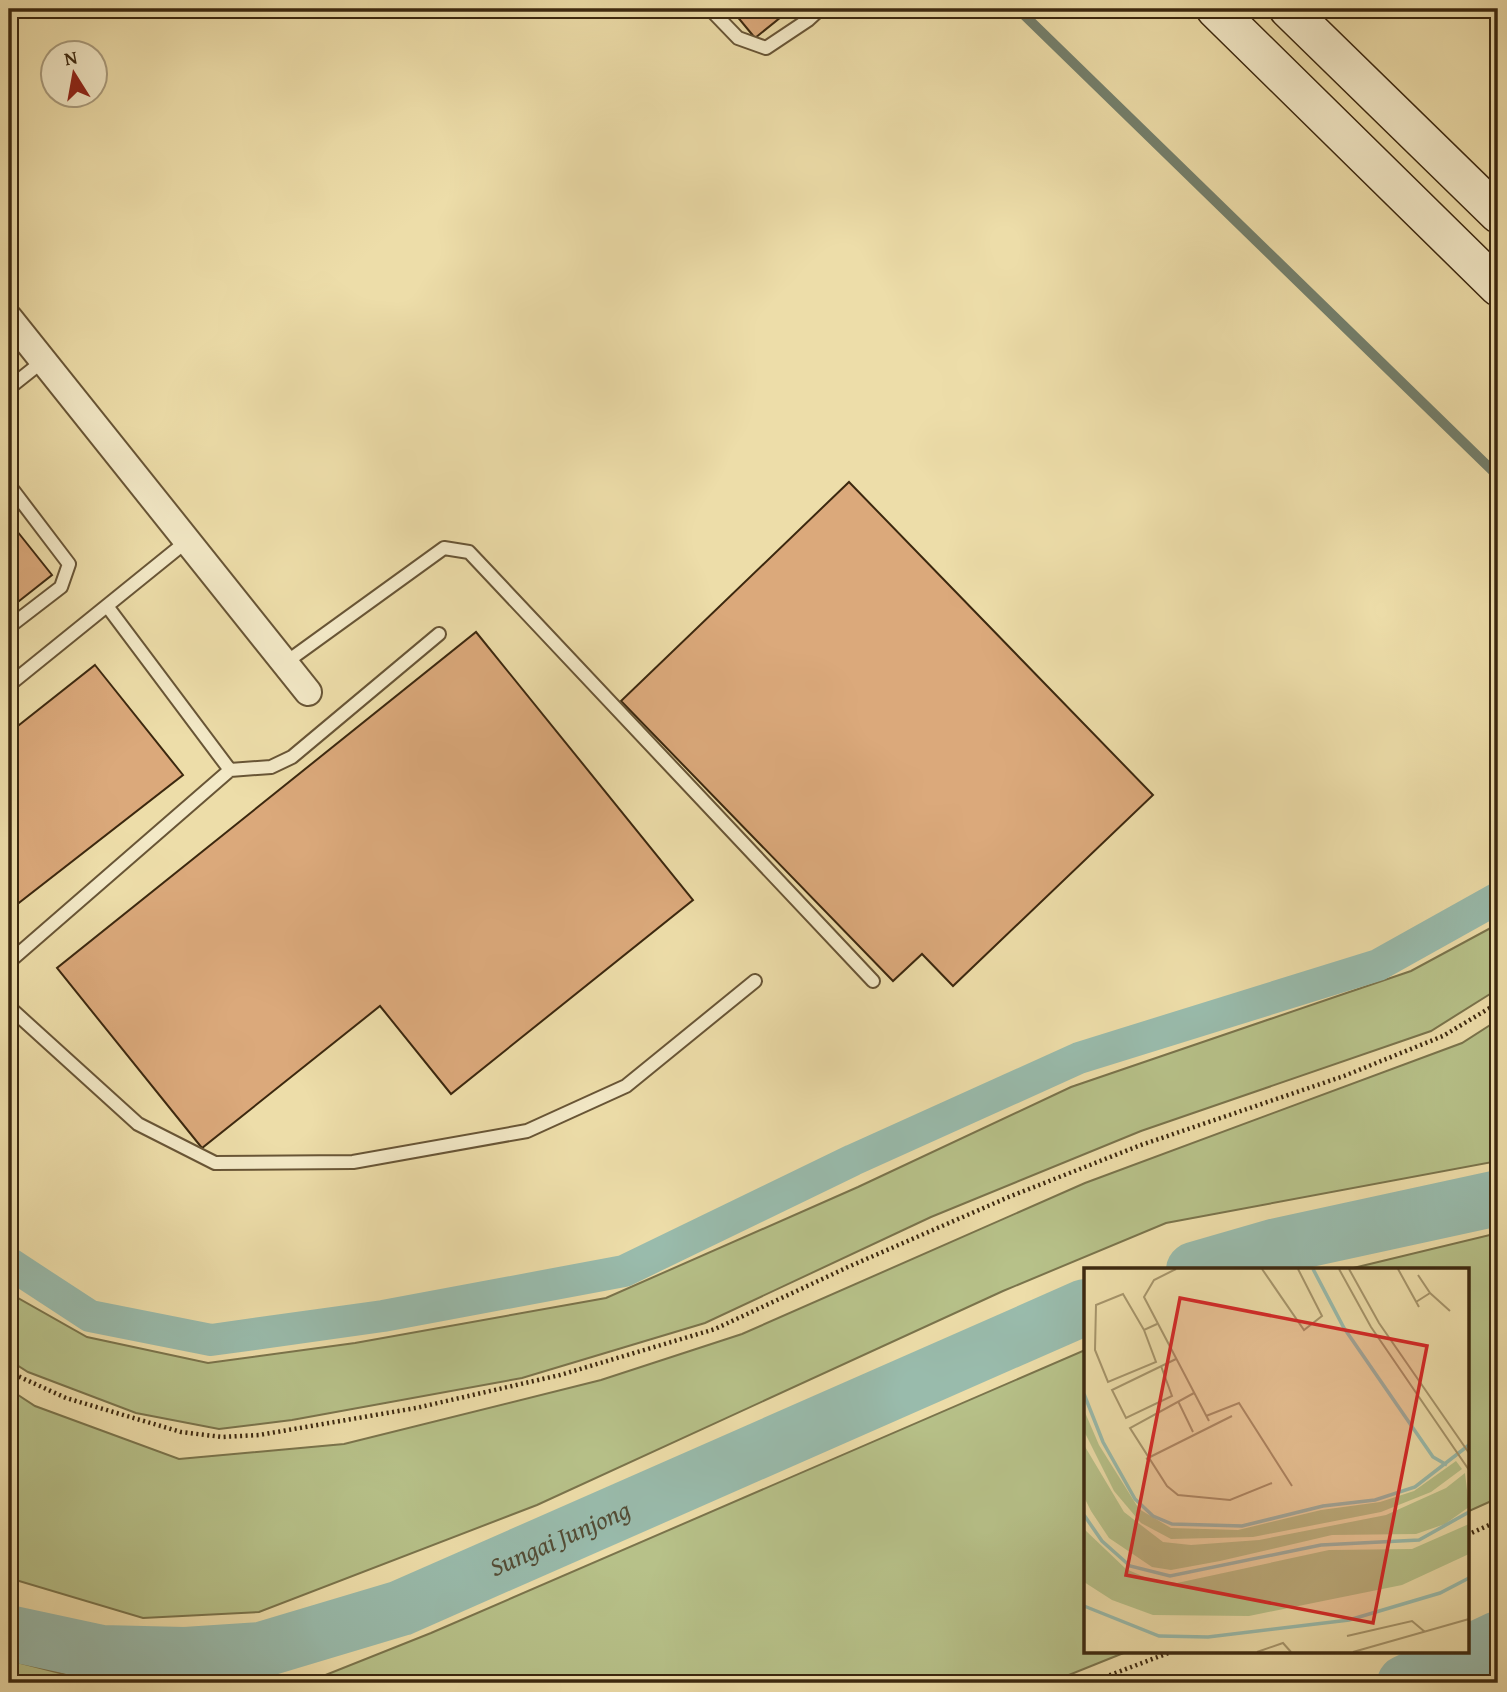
<svg xmlns="http://www.w3.org/2000/svg" width="1507" height="1692" viewBox="0 0 1507 1692" font-family="'Gentium Book Plus',serif">
  <rect width="100%" height="100%" fill="#eddda9"/>
  <filter id="stains"><feTurbulence type="fractalNoise" baseFrequency=".00286" numOctaves="4"/><feColorMatrix values="0 0 0 0 .2 0 0 0 0 .09 0 0 0 0 .02 0 0 0 .5 -.17"/></filter>
  <radialGradient id="worn" r=".72"><stop offset=".6" stop-color="#630" stop-opacity="0"/><stop offset="1" stop-color="#630" stop-opacity=".3"/></radialGradient>
  <path fill="#b7c189" stroke="#7a744c" stroke-width="2" d="M 1498,924 L 1498,989 L 1431,1031 L 1141,1131 L 931,1217 L 705,1323 L 522,1378 L 292,1420 L 219,1429 L 136,1413 L 28,1372 L 9,1360 L 9,1293 L 87,1337 L 208,1363 L 355,1343 L 606,1298 L 858,1187 L 1071,1087 L 1411,971 Z
    M 1498,1020 L 1498,1161 L 1166,1223 L 1003,1291 L 537,1505 L 259,1612 L 143,1618 L 9,1578 L 9,1389 L 35,1406 L 179,1459 L 344,1444 L 601,1380 L 742,1334 L 1085,1183 L 1462,1043 Z
    M 1498,1233 L 1498,1498 L 1467,1512 L 1467,1270 L 1345,1270 Z
    M 1085,1350 L 1085,1652 L 1126,1652 L 1049,1683 L 294,1683 L 308,1682 L 431,1633 Z
    M 9,1660 L 99,1683 L 100,1683 L 9,1683 Z"/>
  <g fill="none" stroke-linecap="round" stroke-linejoin="round">
    <path stroke="#74806d" stroke-width="10" d="M 1018,9 L 1498,476"/>
    <path stroke="#99bbac" stroke-width="32" d="M 9,1263 L 90,1316 L 211,1340 L 383,1316 L 624,1271 L 853,1160 L 1079,1058 L 1378,965 L 1498,898"/>
    <g stroke="#99bbac" stroke-width="56">
      <path d="M 1194,1270 L 1277,1246 L 1498,1198"/>
      <path id="s1" d="M 9,1633 L 102,1653 L 185,1655 L 261,1650 L 401,1608 L 1085,1307"/>
      <path d="M 1405,1683 L 1498,1639"/>
    </g>
  </g>
  <path fill="#dba97b" stroke="#3c280f" stroke-width="2" d="M 731,9 L 791,9 L 755,38 Z
    M 849,482 L 1153,795 L 953,986 L 922,954 L 893,981 L 621,701 Z
    M 9,521 L 52,575 L 9,609 Z
    M 476,632 L 693,900 L 451,1094 L 380,1006 L 202,1148 L 57,968 Z
    M 95,665 L 183,775 L 11,909 L 9,906 L 9,733 Z"/>
  <g fill="none" stroke-linecap="round" stroke-linejoin="round">
    <defs>
      <path id="service" d="M 710,9 L 738,38 L 766,48 L 808,20 L 820,9
        M 9,388 L 43,361
        M 9,485 L 69,564 L 61,587 L 9,627
        M 107,606 L 230,770
        M 285,663 L 444,548 L 469,552 L 873,981
        M 9,685 L 187,541
        M 9,962 L 230,770 L 271,767 L 292,757 L 439,634
        M 9,1007 L 138,1124 L 215,1163 L 353,1162 L 527,1131 L 626,1086 L 755,981"/>
      <path id="minor" d="M 9,318 L 308,692"/>
      <path id="secondary" d="M 1215,9 L 1498,287
        M 1288,9 L 1498,214"/>
    </defs>
    <use href="#service" stroke="#685536" stroke-width="16"/>
    <use href="#minor" stroke="#685536" stroke-width="30"/>
    <use href="#secondary" stroke="#3c280f" stroke-width="40"/>
    <path stroke="#3c280f" stroke-width="4.5" stroke-dasharray="2 3.5" stroke-linecap="butt" d="M 9,1372 L 66,1398 L 181,1432 L 222,1437 L 259,1435 L 416,1408 L 560,1375 L 715,1329 L 848,1267 L 1011,1196 L 1141,1145 L 1344,1076 L 1443,1036 L 1498,1003
      M 1467,1535 L 1498,1521
      M 1089,1683 L 1171,1652"/>
    <use href="#service" stroke="#f3e9c7" stroke-width="12"/>
    <use href="#minor" stroke="#f3e9c7" stroke-width="26"/>
    <use href="#secondary" stroke="#f3e9c7" stroke-width="37"/>
  </g>
  <g text-anchor="middle" stroke-width="6" stroke-linejoin="round" paint-order="stroke">
    <g font-size="26" font-style="italic" fill="#534d36" stroke="#f3e9c7">
      <text dy="9" stroke="none"><textPath href="#s1" startOffset="574">Sungai Junjong</textPath></text>
    </g>
  </g>
  <g transform="translate(1084 1268)">
    <rect width="385" height="385" fill="#eddda9"/>
    <path d="M 0,142 L 15,177 L 55,241 L 87,260 L 154,262 L 237,242 L 296,234 L 330,223 L 372,193 L 378,201 L 347,224 L 297,244 L 169,269 L 87,271 L 57,255 L 30,223 L 0,163 ZM 0,177 L 40,244 L 79,274 L 107,277 L 175,272 L 302,247 L 362,220 L 381,205 L 385,239 L 361,256 L 332,266 L 248,267 L 136,293 L 87,302 L 68,299 L 25,270 L 7,243 L 0,229 ZM 385,256 L 385,286 L 318,317 L 165,348 L 69,347 L 28,332 L 0,314 L 0,261 L 42,301 L 65,311 L 93,315 L 245,282 L 328,281 Z" fill="#b7c189"/>
    <path fill="none" stroke="#99bbac" stroke-width="3.5" d="M 229,1 L 260,60 L 349,189 L 363,197M 0,126 L 19,174 L 51,231 L 69,248 L 88,256 L 158,258 L 239,238 L 291,232 L 331,219 L 385,177M 0,247 L 18,273 L 46,298 L 86,308 L 237,277 L 335,272 L 385,244M 0,338 L 75,368 L 124,369 L 265,352 L 356,325 L 385,310"/>
    <path fill="none" stroke="#a6956b" stroke-width="2" d="M 92,1 L 70,12 L 60,29 L 125,153M 178,1 L 220,62 L 238,48 L 214,1M 255,1 L 287,59 L 385,202M 265,1 L 295,55 L 385,185M 314,1 L 335,39M 346,25 L 366,43M 332,34 L 346,25 L 334,7M 60,62 L 72,94 L 24,114 L 11,82 L 12,37 L 39,26 L 60,62 L 73,56M 77,98 L 88,128 L 42,150 L 28,122 L 92,91M 110,125 L 46,160 L 83,218 L 94,227 L 146,232 L 188,215M 94,133 L 109,164M 122,148 L 155,135 L 208,218M 62,191 L 148,148M 263,368 L 328,353 L 341,364M 173,384 L 199,375 L 207,384M 269,384 L 385,351"/>
    <path fill="#d62828" fill-opacity="0.15" stroke="#d62828" stroke-width="3.5" d="M 96,30 L 343,78 L 289,355 L 42,307 Z"/>
    <rect width="385" height="385" fill="none" stroke="#3c280f" stroke-width="3.5"/>
  </g>
  <rect width="1507" height="1692" fill="none" stroke="#eddda9" stroke-width="35"/>
  <rect x="10" y="10" width="1486" height="1671" fill="none" stroke="#3c280f" stroke-width="3.5"/>
  <rect x="18" y="18" width="1472" height="1657" fill="none" stroke="#3c280f" stroke-width="2"/>
  <g transform="translate(74 74) rotate(349)"><circle r="33" fill="#f3e9c7" stroke="#aa9c7d" stroke-width="2"/>
  <path d="M0-5L12 26L0 18L-12 26Z" fill="#8f2418"/>
  <text y="-10" font-size="19" font-weight="bold" text-anchor="middle" fill="#3c280f">N</text>
  </g>
  <rect width="100%" height="100%" filter="url(#stains)"/>
  <rect width="100%" height="100%" fill="url(#worn)"/>
</svg>
